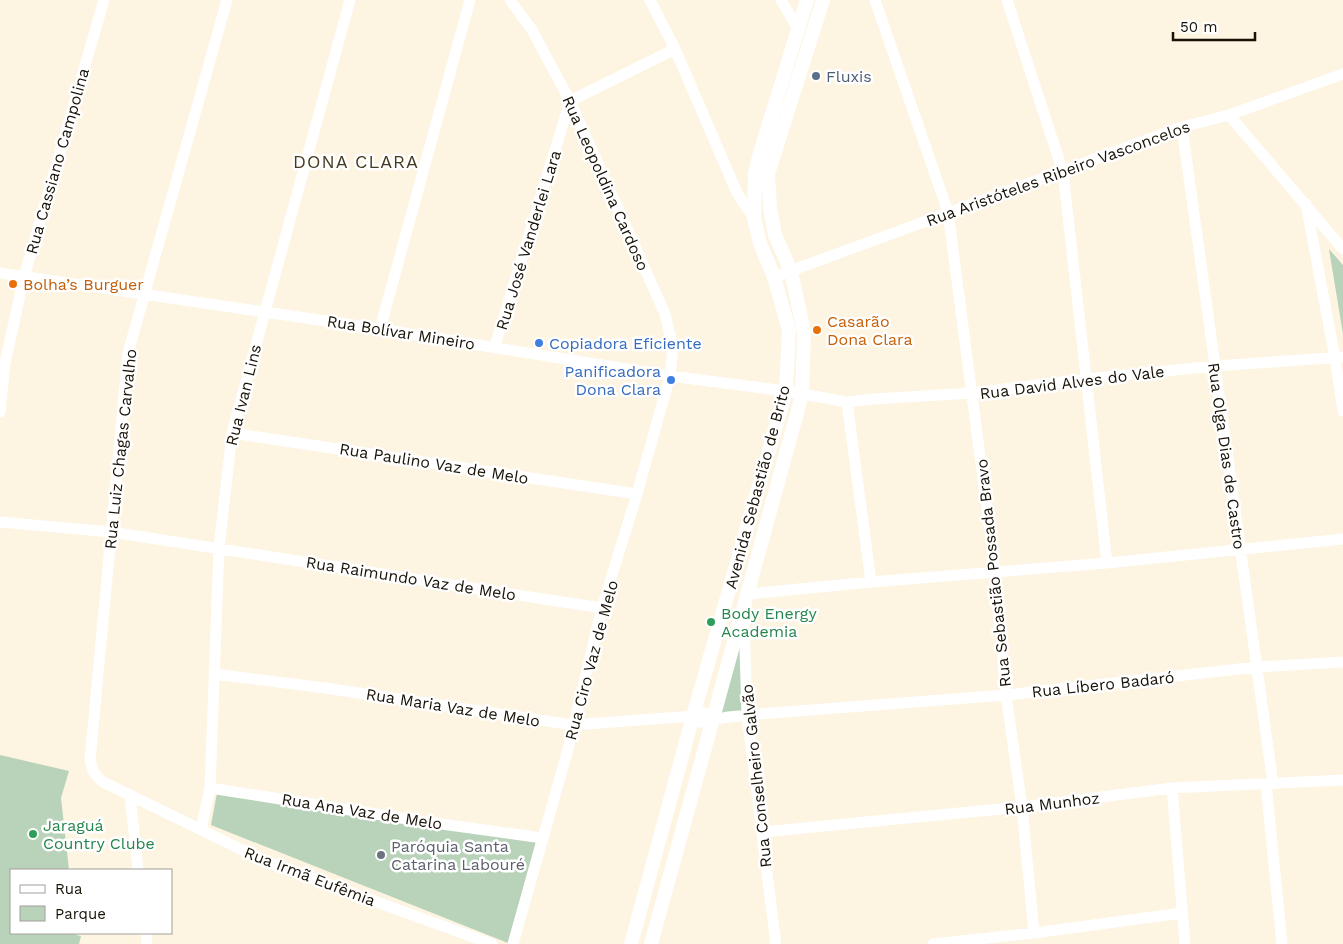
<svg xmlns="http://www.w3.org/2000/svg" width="1343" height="944" viewBox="0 0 1343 944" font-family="'Work Sans',sans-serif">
  <rect width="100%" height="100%" fill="#fdf4e1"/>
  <path fill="#b8d3ba" d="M 1329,249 L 1343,265 L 1343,334 Z
    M 743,628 L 748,710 L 718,715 Z
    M 0,755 L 69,771 L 61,798 L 69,870 L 11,870 L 11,933 L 76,933 L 76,935 L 81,936 L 79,944 L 0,944 Z
    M 217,793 L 536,841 L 508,943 L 211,825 Z"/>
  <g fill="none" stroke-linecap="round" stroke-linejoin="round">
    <path stroke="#fff" stroke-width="11" d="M 227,0 L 128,353 L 90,760 L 93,771 L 101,781 L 267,862 L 492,944
      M 510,0 L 532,30 L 570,101 L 665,314 L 673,347 L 670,376 L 637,494 L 602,608 L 567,753 L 513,944
      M 650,0 L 675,49 L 738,195 L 754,218
      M 781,0 L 798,29
      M 875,0 L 948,212 L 995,571 L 1006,695 L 1022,807 L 1034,933
      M 1007,0 L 1063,172 L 1107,563
      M 1229,115 L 1343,249
      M 1182,127 L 1273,784
      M 1306,204 L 1335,358 L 1343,411
      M 0,273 L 380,329 L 670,376 L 786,391 L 847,402 L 873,399 L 972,393 L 1086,379 L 1215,366 L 1343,357
      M 774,277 L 1182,127 L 1229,115 L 1343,74
      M 380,329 L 470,0
      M 495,346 L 570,101 L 675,49
      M 847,402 L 871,582
      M 0,412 L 5,363 L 24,277 L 104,0
      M 232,433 L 637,494
      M 0,522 L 111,532 L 602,608
      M 748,594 L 871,582 L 1107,563 L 1343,539
      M 744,615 L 747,715 L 776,944
      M 214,674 L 325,688 L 573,725 L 693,716 L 697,712 L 705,713 L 713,719
      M 693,716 L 695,721 L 707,723 C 717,717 734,717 747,715 L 1006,695 L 1257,667 L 1343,662
      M 1266,784 L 1282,944
      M 210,788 L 420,821 L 543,838
      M 1172,788 L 1185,944
      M 130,795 L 138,870
      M 201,830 L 210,788 L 219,548 L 232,433 L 350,0
      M 762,832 L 1022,807 L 1172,788 L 1343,780
      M 146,933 L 147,944
      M 933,944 L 1034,933 L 1182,913"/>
    <path stroke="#fff" stroke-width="14" d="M 631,944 L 693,716 L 786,391 L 789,330 L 774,277 L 760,243 L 754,218 L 755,173 L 760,153 L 807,0
      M 651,944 L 802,395 L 804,332 L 791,271 L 775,235 L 770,207 L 768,174 L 823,0"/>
  </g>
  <circle fill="#5c6f8a" stroke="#fff" stroke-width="2" cx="816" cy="76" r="5"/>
  <g fill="#e8710a" stroke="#fff" stroke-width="2">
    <circle cx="13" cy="284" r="5"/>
    <circle cx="817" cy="330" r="5"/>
  </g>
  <g fill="#3f7fe0" stroke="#fff" stroke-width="2">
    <circle cx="539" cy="343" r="5"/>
    <circle cx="671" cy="380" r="5"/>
  </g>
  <g fill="#2e9e5b" stroke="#fff" stroke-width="2">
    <circle cx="711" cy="622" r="5"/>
    <circle cx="33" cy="834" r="5"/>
  </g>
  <circle fill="#6b7280" stroke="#fff" stroke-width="2" cx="381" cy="855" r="5"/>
  <g text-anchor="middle" stroke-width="5" stroke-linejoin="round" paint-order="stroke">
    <g font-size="16" fill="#4e5e75" stroke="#fff" text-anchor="start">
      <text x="826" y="82">Fluxis</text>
    </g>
    <g font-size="16" fill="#181207" stroke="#fff">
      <text transform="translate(57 161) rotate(-74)" y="6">Rua Cassiano Campolina</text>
      <text transform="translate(1058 173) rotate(-20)" y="6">Rua Aristóteles Ribeiro Vasconcelos</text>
      <text transform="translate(606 183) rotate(66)" y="6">Rua Leopoldina Cardoso</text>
      <text transform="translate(528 240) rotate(-73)" y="6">Rua José Vanderlei Lara</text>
      <text transform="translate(401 332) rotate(9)" y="6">Rua Bolívar Mineiro</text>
      <text transform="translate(1072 382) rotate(-7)" y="6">Rua David Alves do Vale</text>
      <text transform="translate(243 395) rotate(-76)" y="6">Rua Ivan Lins</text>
      <text transform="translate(120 449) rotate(-84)" y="6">Rua Luiz Chagas Carvalho</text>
      <text transform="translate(1227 456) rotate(82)" y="6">Rua Olga Dias de Castro</text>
      <text transform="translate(434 463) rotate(9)" y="6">Rua Paulino Vaz de Melo</text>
      <text transform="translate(757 487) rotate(-75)" y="6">Avenida Sebastião de Brito</text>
      <text transform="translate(993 573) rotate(-96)" y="6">Rua Sebastião Possada Bravo</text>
      <text transform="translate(411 578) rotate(9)" y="6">Rua Raimundo Vaz de Melo</text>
      <text transform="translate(591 660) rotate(-75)" y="6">Rua Ciro Vaz de Melo</text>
      <text transform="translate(1103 684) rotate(-6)" y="6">Rua Líbero Badaró</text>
      <text transform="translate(453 707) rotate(9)" y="6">Rua Maria Vaz de Melo</text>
      <text transform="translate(756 776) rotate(-96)" y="6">Rua Conselheiro Galvão</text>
      <text transform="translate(1052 803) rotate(-7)" y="6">Rua Munhoz</text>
      <text transform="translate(362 811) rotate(9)" y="6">Rua Ana Vaz de Melo</text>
      <text transform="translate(310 876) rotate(21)" y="6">Rua Irmã Eufêmia</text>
    </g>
    <g font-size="16" fill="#c56008" stroke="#fff" text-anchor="start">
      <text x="23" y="290">Bolha’s Burguer</text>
      <text x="827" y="327">Casarão<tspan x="827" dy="18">Dona Clara</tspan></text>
    </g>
    <g font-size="16" fill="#366cbe" stroke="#fff" text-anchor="start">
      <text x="549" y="349">Copiadora Eficiente</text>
      <text x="661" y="377" text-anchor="end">Panificadora<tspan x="661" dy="18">Dona Clara</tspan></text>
    </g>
    <g font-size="16" fill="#27864d" stroke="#fff" text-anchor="start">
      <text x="721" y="619">Body Energy<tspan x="721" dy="18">Academia</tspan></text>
      <text x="43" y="831">Jaraguá<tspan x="43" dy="18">Country Clube</tspan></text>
    </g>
    <g font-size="16" fill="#5b616d" stroke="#fff" text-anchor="start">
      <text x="391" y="852">Paróquia Santa<tspan x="391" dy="18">Catarina Labouré</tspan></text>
    </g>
    <g font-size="18" letter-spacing="1" fill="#463a1f" stroke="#fff">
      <text x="356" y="168">DONA CLARA</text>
    </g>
  </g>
  <rect x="10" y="869" width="162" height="65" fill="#ffffff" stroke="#a3a09c"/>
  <rect x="20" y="885" width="25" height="8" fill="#ffffff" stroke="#a3a09c"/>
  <text x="55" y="894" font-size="15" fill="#181207">Rua</text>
  <rect x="20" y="906" width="25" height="15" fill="#b8d3ba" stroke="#a3a09c"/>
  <text x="55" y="919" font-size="15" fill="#181207">Parque</text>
  <path d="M1173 32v8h82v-8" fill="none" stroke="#181207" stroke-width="2.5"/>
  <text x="1180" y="32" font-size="15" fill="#181207" stroke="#ffffff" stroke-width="4" paint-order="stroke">50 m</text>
</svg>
